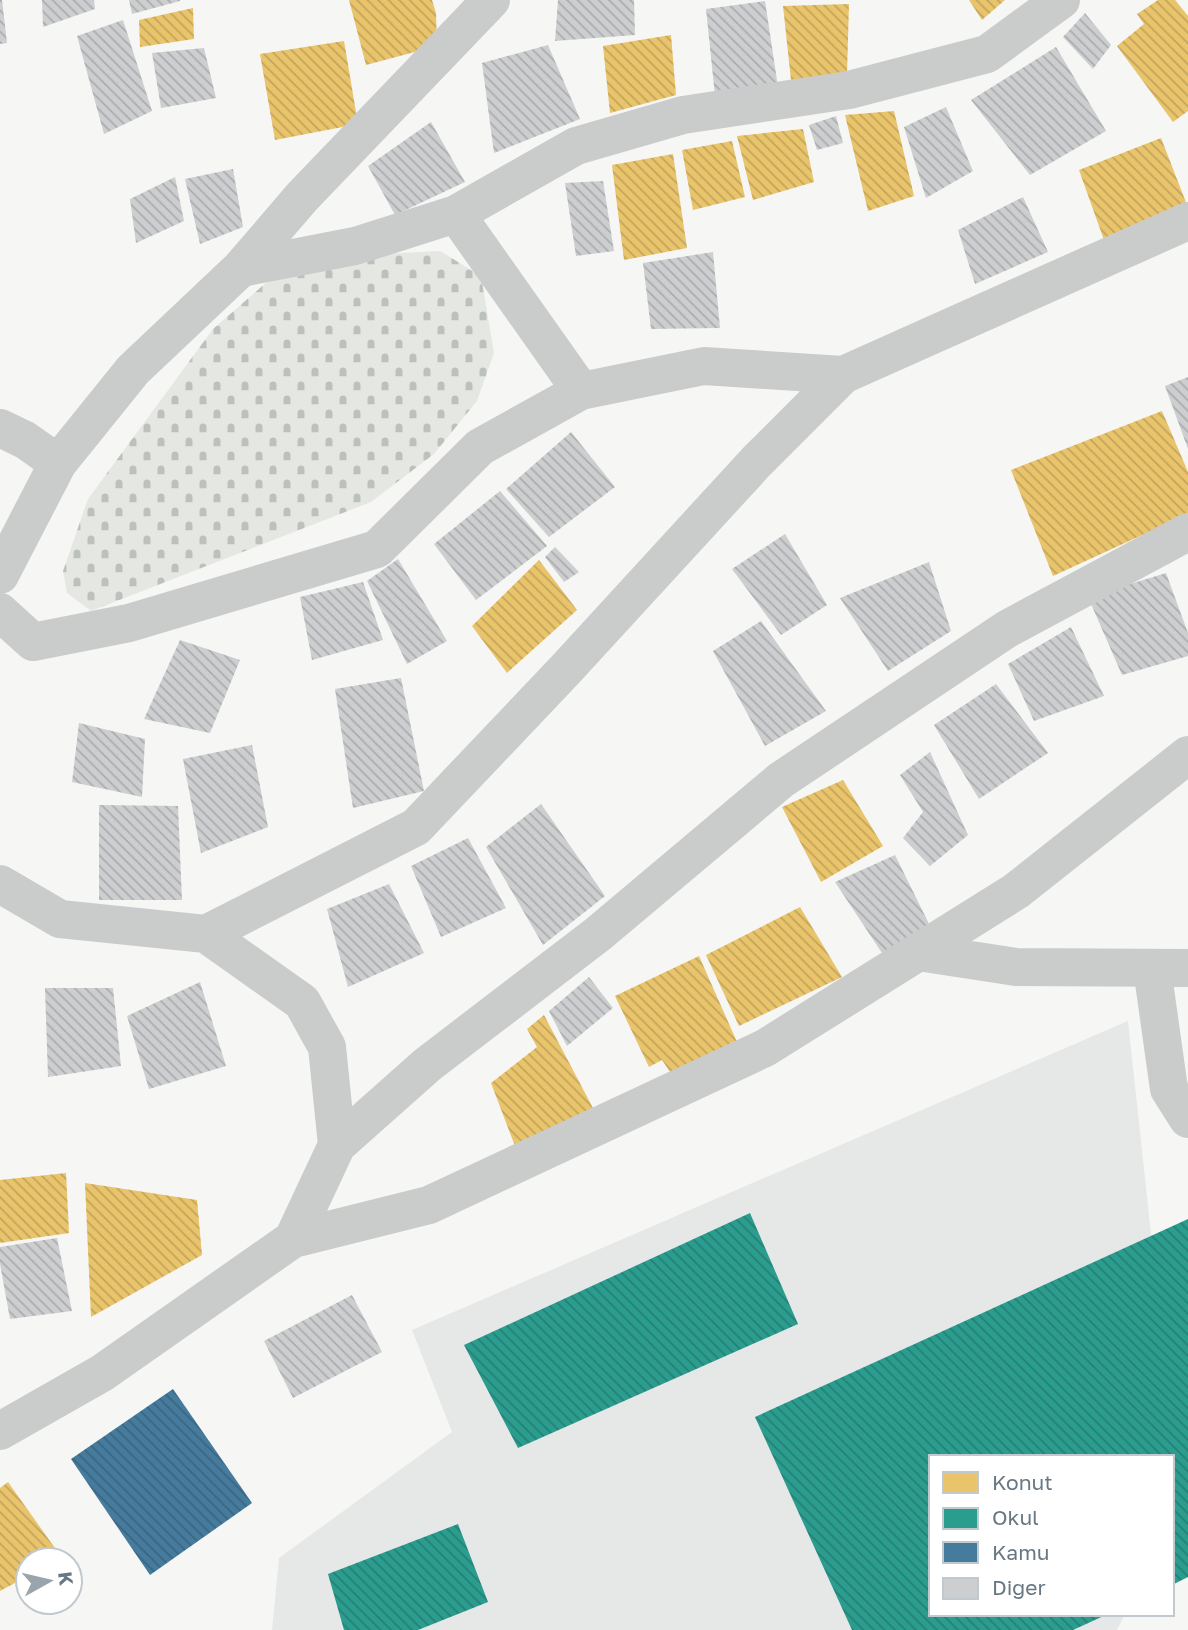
<svg xmlns="http://www.w3.org/2000/svg" width="1188" height="1630" viewBox="0 0 1188 1630" font-family="'Golos Text',sans-serif">
  <defs>
    <pattern id="cemetery-stones" width="16" height="16" patternUnits="userSpaceOnUse" patternTransform="scale(1.75)"><rect width="16" height="16" fill="#e5e8e2"/><path d="M2 7V4a2 2 0 0 1 4 0v3zM10 15v-3a2 2 0 0 1 4 0v3z" fill="#bdc1bd"/></pattern>
    <pattern id="homes-back-hatch" width="6" height="6" patternUnits="userSpaceOnUse" patternTransform="scale(1.75)"><rect width="6" height="6" fill="#e9c46a"/><path d="M-1 5l2 2M0 0l6 6M5-1l2 2" fill="none" stroke="#c1a45d"/></pattern>
    <pattern id="schools-back-hatch" width="6" height="6" patternUnits="userSpaceOnUse" patternTransform="scale(1.75)"><rect width="6" height="6" fill="#2a9d8f"/><path d="M-1 5l2 2M0 0l6 6M5-1l2 2" fill="none" stroke="#277f75"/></pattern>
    <pattern id="public-back-hatch" width="6" height="6" patternUnits="userSpaceOnUse" patternTransform="scale(1.75)"><rect width="6" height="6" fill="#457b9d"/><path d="M-1 5l2 2M0 0l6 6M5-1l2 2" fill="none" stroke="#3c6580"/></pattern>
    <pattern id="building-back-hatch" width="6" height="6" patternUnits="userSpaceOnUse" patternTransform="scale(1.75)"><rect width="6" height="6" fill="#cdcecf"/><path d="M-1 5l2 2M0 0l6 6M5-1l2 2" fill="none" stroke="#aaacae"/></pattern>
  </defs>
  <rect width="100%" height="100%" fill="#f6f6f5"/>
  <path fill="#e6e7e7" d="M 1128,1021 L 1159,1308 L 931,1457 L 931,1614 L 1125,1614 L 1117,1630 L 272,1630 L 279,1558 L 452,1432 L 412,1330 Z"/>
  <path fill="url(#cemetery-stones)" d="M 440,251 L 481,276 L 494,353 L 477,401 L 434,454 L 371,502 L 91,611 L 67,593 L 63,571 L 88,499 L 213,329 L 268,281 L 382,254 Z"/>
  <path fill="url(#homes-back-hatch)" d="M 349,0 L 432,0 L 436,13 L 437,46 L 366,65 Z
    M 969,0 L 1005,0 L 982,20 Z
    M 1158,0 L 1175,0 L 1188,16 L 1188,111 L 1173,122 L 1117,46 L 1144,24 L 1137,14 Z
    M 849,4 L 847,74 L 791,80 L 783,6 Z
    M 193,8 L 194,39 L 140,47 L 139,20 Z
    M 671,35 L 676,95 L 610,113 L 603,46 Z
    M 344,41 L 358,124 L 275,140 L 260,54 Z
    M 894,111 L 914,196 L 868,211 L 845,115 Z
    M 803,129 L 814,182 L 753,200 L 737,136 Z
    M 1161,138 L 1187,205 L 1104,240 L 1079,170 Z
    M 732,141 L 745,197 L 693,210 L 682,150 Z
    M 673,154 L 687,248 L 624,260 L 612,165 Z
    M 1162,411 L 1188,472 L 1188,514 L 1053,576 L 1011,470 Z
    M 539,560 L 577,610 L 507,673 L 472,626 Z
    M 843,780 L 883,846 L 821,882 L 782,807 Z
    M 800,907 L 842,977 L 739,1026 L 706,955 Z
    M 699,956 L 737,1042 L 672,1075 L 662,1060 L 649,1067 L 615,996 Z
    M 544,1015 L 594,1110 L 515,1146 L 491,1083 L 537,1047 L 527,1029 Z
    M 66,1173 L 69,1233 L 0,1243 L 0,1180 Z
    M 85,1183 L 197,1200 L 202,1255 L 91,1317 Z
    M 8,1482 L 62,1558 L 28,1560 L 28,1576 L 0,1591 L 0,1488 Z"/>
  <path fill="url(#schools-back-hatch)" d="M 750,1213 L 798,1324 L 518,1448 L 464,1345 Z
    M 1188,1219 L 1188,1577 L 1172,1585 L 1172,1457 L 931,1457 L 931,1614 L 1108,1614 L 1073,1630 L 852,1630 L 755,1417 Z
    M 458,1524 L 488,1602 L 418,1630 L 344,1630 L 328,1574 Z"/>
  <path fill="url(#public-back-hatch)" d="M 173,1389 L 252,1503 L 150,1575 L 71,1459 Z"/>
  <path fill="url(#building-back-hatch)" d="M 0,0 L 2,0 L 7,43 L 0,44 Z
    M 42,0 L 94,0 L 95,9 L 43,27 Z
    M 129,0 L 180,0 L 180,1 L 132,14 Z
    M 558,0 L 634,0 L 635,35 L 555,41 Z
    M 765,1 L 778,87 L 715,96 L 706,9 Z
    M 1085,13 L 1111,45 L 1093,69 L 1063,37 Z
    M 123,20 L 152,111 L 104,134 L 77,36 Z
    M 548,45 L 580,119 L 494,153 L 482,63 Z
    M 1056,47 L 1106,131 L 1030,175 L 971,100 Z
    M 204,48 L 216,98 L 161,108 L 152,53 Z
    M 946,107 L 973,171 L 926,198 L 904,127 Z
    M 836,116 L 843,143 L 817,150 L 809,125 Z
    M 431,122 L 465,182 L 395,215 L 368,166 Z
    M 233,169 L 243,227 L 200,244 L 185,179 Z
    M 175,177 L 184,221 L 136,243 L 130,199 Z
    M 603,181 L 614,251 L 576,256 L 565,183 Z
    M 1023,197 L 1048,252 L 975,284 L 958,230 Z
    M 713,252 L 720,328 L 651,329 L 643,263 Z
    M 1188,377 L 1188,449 L 1165,386 Z
    M 571,432 L 615,487 L 549,537 L 506,489 Z
    M 500,491 L 547,546 L 476,600 L 434,544 Z
    M 785,534 L 827,605 L 781,635 L 732,569 Z
    M 555,547 L 579,572 L 564,582 L 545,557 Z
    M 398,559 L 447,641 L 407,664 L 367,581 Z
    M 929,562 L 951,631 L 888,671 L 840,598 Z
    M 1166,573 L 1188,633 L 1188,656 L 1122,675 L 1088,597 Z
    M 363,582 L 383,640 L 312,660 L 300,597 Z
    M 761,621 L 826,711 L 765,746 L 713,651 Z
    M 1071,627 L 1104,696 L 1034,721 L 1008,664 Z
    M 180,640 L 240,660 L 210,733 L 144,719 Z
    M 401,678 L 424,791 L 353,808 L 335,689 Z
    M 996,684 L 1048,753 L 979,799 L 934,725 Z
    M 79,723 L 145,739 L 142,797 L 72,782 Z
    M 252,745 L 268,827 L 201,853 L 183,759 Z
    M 930,752 L 968,835 L 930,866 L 903,838 L 923,812 L 900,775 Z
    M 541,804 L 605,896 L 543,945 L 486,847 Z
    M 99,805 L 178,806 L 182,900 L 99,900 Z
    M 468,838 L 506,908 L 441,937 L 411,866 Z
    M 895,855 L 931,928 L 884,956 L 835,882 Z
    M 389,884 L 424,953 L 348,987 L 327,909 Z
    M 589,977 L 613,1008 L 567,1046 L 549,1011 Z
    M 200,982 L 226,1066 L 149,1089 L 127,1016 Z
    M 45,988 L 113,988 L 121,1066 L 48,1077 Z
    M 57,1238 L 72,1311 L 10,1319 L 0,1264 L 0,1247 Z
    M 352,1295 L 382,1352 L 293,1398 L 264,1341 Z"/>
  <g fill="none" stroke-linecap="round" stroke-linejoin="round">
    <path stroke="#cacccc" stroke-width="38" d="M 456,214 L 581,391
      M 241,268 L 355,246 L 456,214 L 576,146 L 683,115 L 849,90 L 987,54 L 1061,0
      M 0,428 L 25,440 L 58,463
      M 0,575 L 58,463 L 133,370 L 241,268 L 302,197 L 491,0
      M 0,612 L 33,642 L 129,623 L 377,549 L 480,447 L 581,391 L 704,366 L 843,375
      M 0,884 L 60,919 L 206,934 L 302,1002 L 327,1047 L 337,1145 L 293,1239 L 102,1373 L 0,1431
      M 206,934 L 416,827 L 566,669 L 756,462 L 843,375 L 1188,221
      M 918,952 L 1016,967 L 1188,968
      M 1152,968 L 1169,1089 L 1188,1119
      M 337,1145 L 427,1065 L 598,934 L 781,780 L 1007,629 L 1188,532
      M 293,1239 L 429,1205 L 765,1048 L 1016,891 L 1188,755"/>
  </g>
  <rect x="929" y="1455" width="245" height="161" fill="#ffffff" stroke="#c2c9ce" stroke-width="2"/>
  <rect x="943" y="1472" width="35" height="21" fill="#e9c46a" stroke="#c2c9ce" stroke-width="2"/>
  <text x="992" y="1490" font-size="21" fill="#677884">Konut</text>
  <rect x="943" y="1508" width="35" height="21" fill="#2a9d8f" stroke="#c2c9ce" stroke-width="2"/>
  <text x="992" y="1525" font-size="21" fill="#677884">Okul</text>
  <rect x="943" y="1542" width="35" height="21" fill="#457b9d" stroke="#c2c9ce" stroke-width="2"/>
  <text x="992" y="1560" font-size="21" fill="#677884">Kamu</text>
  <rect x="943" y="1578" width="35" height="21" fill="#cdcecf" stroke="#c2c9ce" stroke-width="2"/>
  <text x="992" y="1595" font-size="21" fill="#677884">Diğer</text>
  <g transform="translate(49 1581) rotate(82)"><circle r="33" fill="#ffffff" stroke="#c2c9ce" stroke-width="2"/>
  <path d="M0-5L12 26L0 18L-12 26Z" fill="#99a4ac"/>
  <text y="-10" font-size="19" font-weight="bold" text-anchor="middle" fill="#677884">K</text>
  </g>
</svg>
